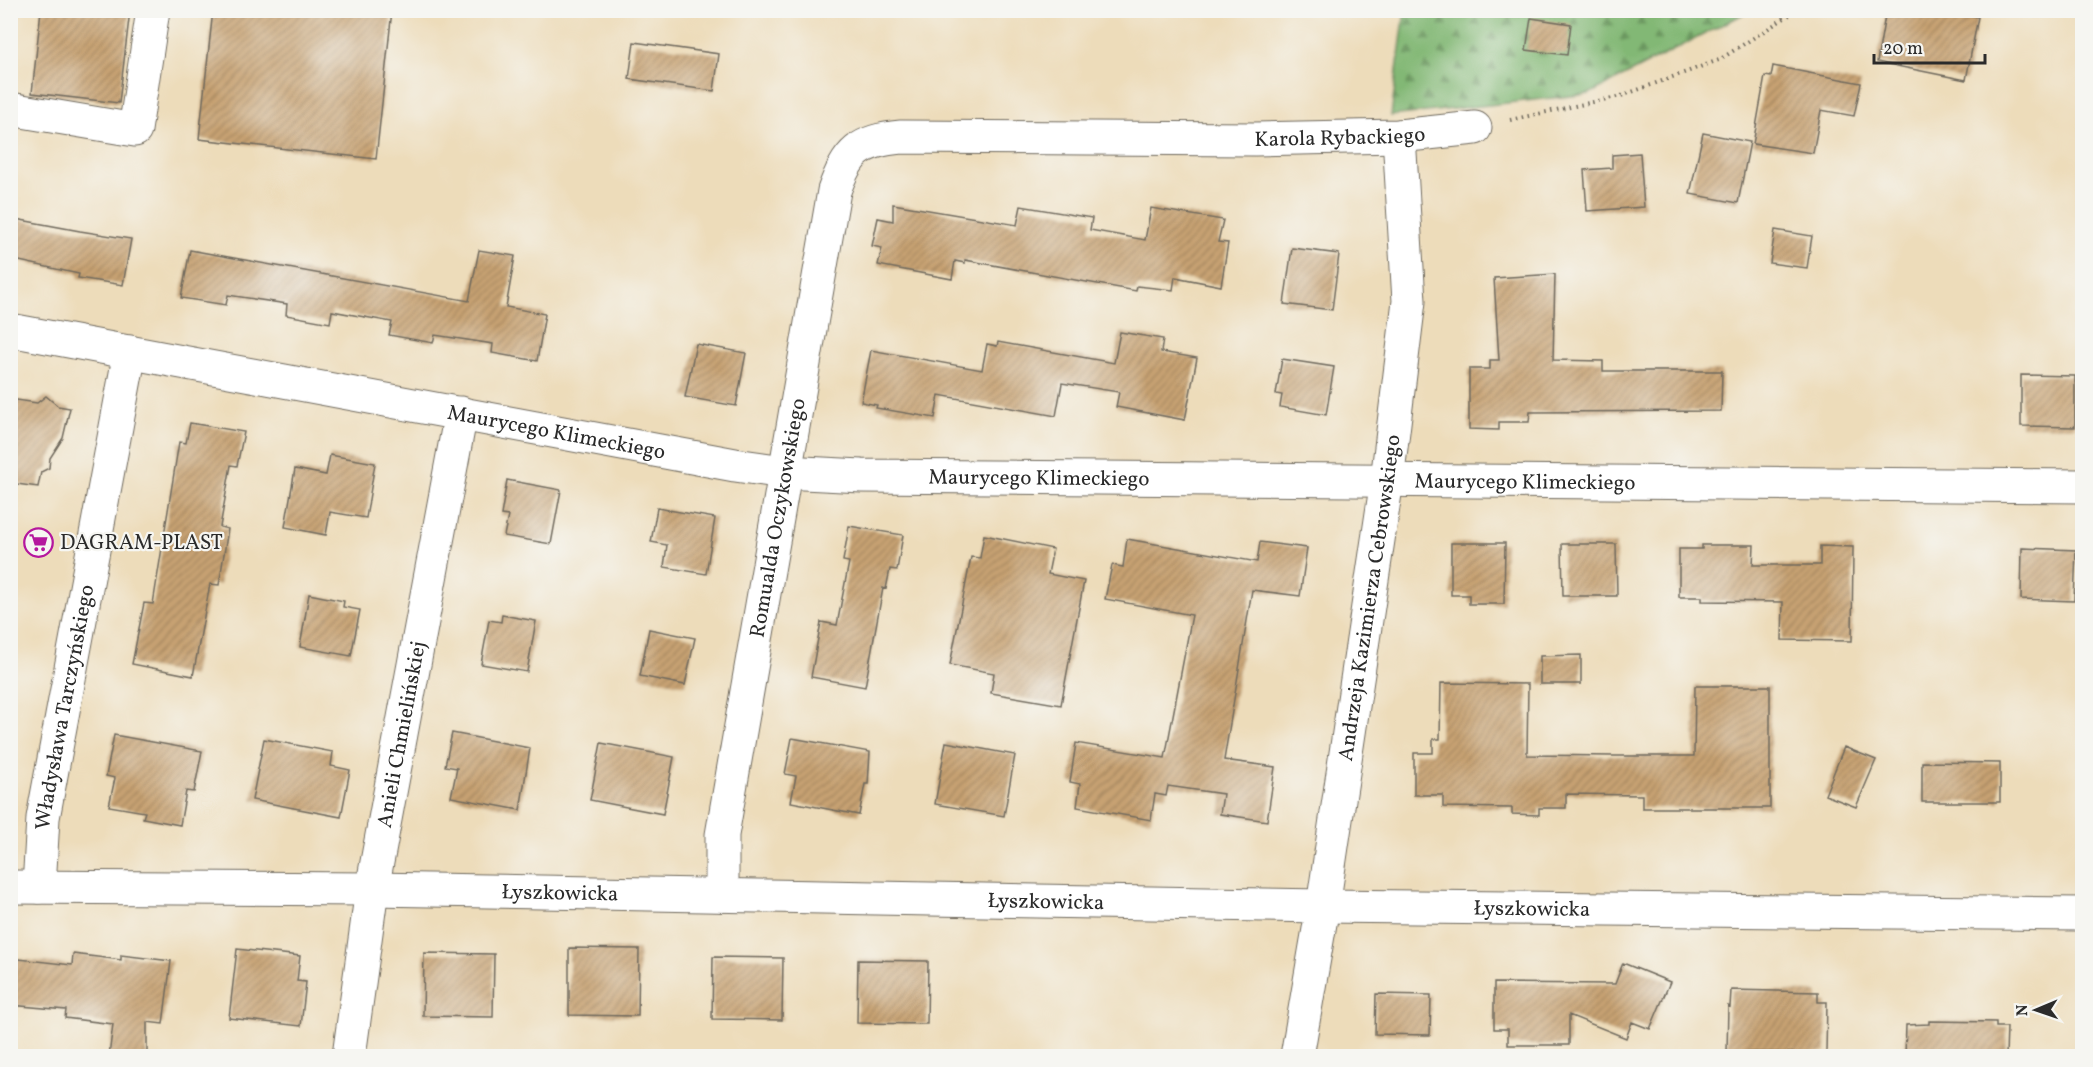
<svg xmlns="http://www.w3.org/2000/svg" width="2093" height="1067" viewBox="0 0 2093 1067" font-family="Vollkorn,serif">
  <defs>
    <pattern id="forest-firs" width="22" height="20" patternUnits="userSpaceOnUse" patternTransform="scale(1.5)"><rect width="22" height="20" fill="#82b874"/><path d="M5 1l3.5 6h-7zM16 11l3.5 6h-7z" fill="#6b965f"/></pattern>
    <pattern id="building-hatch" width="6" height="6" patternUnits="userSpaceOnUse" patternTransform="scale(1.5)"><rect width="6" height="6" fill="#c7a272"/><path d="M-1 1l2-2M0 6l6-6M5 7l2-2" fill="none" stroke="#a2845e"/></pattern>
  </defs>
  <rect width="100%" height="100%" fill="#f6f6f2"/>
  <filter id="ink" filterUnits="userSpaceOnUse"><feTurbulence type="fractalNoise" baseFrequency=".0167" numOctaves="2"/><feDisplacementMap in="SourceGraphic" scale="12" xChannelSelector="R" yChannelSelector="G"/><feConvolveMatrix kernelMatrix="1 2 1 2 8 2 1 2 1" color-interpolation-filters="sRGB"/></filter>
  <filter id="wash" filterUnits="userSpaceOnUse"><feTurbulence type="fractalNoise" baseFrequency=".008" numOctaves="4" result="noise"/><feDisplacementMap in="SourceGraphic" scale="24" xChannelSelector="R" yChannelSelector="G"/><feGaussianBlur stdDeviation="1.35" result="paint"/><feColorMatrix in="noise" values="0 0 0 0 0 0 0 0 0 0 0 0 0 0 0 0 0 1.4 0 .05"/><feComposite in="paint" operator="in"/></filter>
  <g filter="url(#wash)">
    <rect width="100%" height="100%" fill="#eddcba"/>
    <path fill="url(#forest-firs)" stroke="#567250" stroke-width="1.5" d="M 1405,11 L 1749,11 L 1589,94 L 1391,116 Z"/>
    <g id="blocks">
      <path fill="url(#building-hatch)" d="M 41,10 L 130,10 L 119,103 L 32,93 Z
        M 213,10 L 392,10 L 376,159 L 199,139 Z
        M 1886,10 L 1946,10 L 1978,17 L 1966,80 L 1877,62 Z
        M 1531,18 L 1571,24 L 1567,55 L 1526,50 Z
        M 634,42 L 719,54 L 714,91 L 629,79 Z
        M 1773,66 L 1861,83 L 1854,116 L 1821,110 L 1813,153 L 1753,144 L 1765,76 L 1771,77 Z
        M 1703,133 L 1750,142 L 1738,203 L 1690,194 Z
        M 1640,153 L 1644,207 L 1587,211 L 1584,170 L 1612,168 L 1612,155 Z
        M 893,204 L 1017,225 L 1021,206 L 1092,218 L 1090,230 L 1145,240 L 1151,208 L 1223,220 L 1218,242 L 1228,243 L 1221,286 L 1175,277 L 1173,290 L 1137,286 L 1136,291 L 965,260 L 965,263 L 955,261 L 952,279 L 878,265 L 882,248 L 872,246 L 878,218 L 893,221 Z
        M 10,218 L 80,231 L 131,239 L 123,285 L 78,278 L 79,274 L 10,259 Z
        M 1775,230 L 1812,236 L 1807,268 L 1770,263 Z
        M 1292,248 L 1339,254 L 1332,310 L 1284,304 Z
        M 190,250 L 469,301 L 479,250 L 515,256 L 506,307 L 545,314 L 537,361 L 492,353 L 493,344 L 435,335 L 433,343 L 389,335 L 392,322 L 332,311 L 330,323 L 286,315 L 287,304 L 228,295 L 226,305 L 181,298 Z
        M 1555,274 L 1553,360 L 1603,361 L 1603,371 L 1722,371 L 1721,411 L 1530,412 L 1529,422 L 1499,422 L 1499,430 L 1469,429 L 1469,369 L 1490,369 L 1490,360 L 1499,360 L 1494,278 Z
        M 1120,332 L 1163,339 L 1161,352 L 1197,358 L 1185,420 L 1116,407 L 1119,392 L 1062,383 L 1056,416 L 939,395 L 935,418 L 876,408 L 877,405 L 861,402 L 871,350 L 982,370 L 987,344 L 997,346 L 998,342 L 1114,363 Z
        M 696,344 L 746,353 L 736,406 L 685,397 Z
        M 1282,359 L 1334,367 L 1326,415 L 1280,407 L 1282,395 L 1276,394 Z
        M 2021,375 L 2075,376 L 2075,427 L 2021,426 Z
        M 46,396 L 58,406 L 70,408 L 63,438 L 50,458 L 49,468 L 41,472 L 38,487 L 10,483 L 10,399 L 37,403 Z
        M 190,423 L 244,432 L 237,466 L 231,465 L 220,527 L 228,529 L 219,585 L 210,584 L 193,676 L 132,664 L 144,603 L 153,604 L 179,442 L 186,443 Z
        M 330,455 L 375,463 L 366,518 L 330,512 L 326,535 L 285,527 L 295,469 L 326,475 Z
        M 507,480 L 561,490 L 551,544 L 504,536 L 508,516 L 501,515 Z
        M 657,508 L 715,518 L 706,574 L 664,567 L 667,545 L 651,542 Z
        M 849,526 L 903,535 L 897,570 L 890,569 L 886,589 L 883,588 L 865,687 L 811,677 L 821,622 L 837,625 L 849,562 L 843,561 Z
        M 984,535 L 1053,549 L 1048,574 L 1084,581 L 1061,705 L 991,693 L 994,673 L 950,665 L 971,557 L 980,558 Z
        M 1127,539 L 1257,562 L 1260,542 L 1307,548 L 1300,596 L 1252,590 L 1224,760 L 1275,767 L 1267,821 L 1220,814 L 1223,794 L 1168,786 L 1166,796 L 1155,794 L 1151,820 L 1077,807 L 1080,784 L 1070,782 L 1076,743 L 1165,758 L 1192,615 L 1105,599 L 1112,565 L 1123,567 Z
        M 1451,543 L 1505,543 L 1504,604 L 1469,604 L 1469,595 L 1451,595 Z
        M 1562,544 L 1616,544 L 1617,596 L 1563,596 Z
        M 1702,545 L 1754,545 L 1753,565 L 1820,565 L 1820,546 L 1853,547 L 1852,641 L 1782,640 L 1783,602 L 1702,601 L 1702,597 L 1679,597 L 1679,549 L 1702,549 Z
        M 2022,548 L 2076,550 L 2074,601 L 2021,599 Z
        M 309,594 L 344,601 L 343,607 L 360,610 L 351,656 L 300,647 Z
        M 502,615 L 536,621 L 527,672 L 481,664 L 489,620 L 501,622 Z
        M 649,629 L 695,638 L 685,685 L 640,676 Z
        M 1581,655 L 1581,684 L 1540,684 L 1540,656 Z
        M 1441,683 L 1528,684 L 1527,755 L 1614,756 L 1694,756 L 1695,686 L 1770,686 L 1770,808 L 1642,808 L 1642,795 L 1566,794 L 1566,808 L 1539,808 L 1539,815 L 1512,814 L 1512,808 L 1443,807 L 1443,795 L 1414,795 L 1414,753 L 1433,753 L 1433,739 L 1440,739 Z
        M 452,733 L 530,748 L 520,810 L 451,797 L 457,768 L 445,766 Z
        M 114,735 L 202,751 L 194,792 L 186,791 L 180,825 L 143,818 L 145,812 L 109,806 L 115,778 L 106,776 Z
        M 792,738 L 870,752 L 868,784 L 865,784 L 859,815 L 791,802 L 796,776 L 785,774 Z
        M 264,739 L 333,752 L 331,766 L 350,770 L 341,817 L 252,800 Z
        M 946,742 L 1015,755 L 1004,816 L 935,804 Z
        M 601,743 L 674,757 L 663,814 L 590,800 Z
        M 1844,747 L 1876,760 L 1856,807 L 1825,795 Z
        M 1922,762 L 2000,763 L 2000,802 L 1922,802 Z
        M 569,948 L 639,949 L 638,1016 L 569,1015 Z
        M 237,949 L 300,956 L 297,981 L 306,982 L 301,1026 L 229,1018 Z
        M 424,953 L 494,954 L 493,1017 L 423,1016 Z
        M 73,954 L 121,960 L 121,955 L 171,961 L 163,1024 L 147,1022 L 147,1056 L 109,1056 L 113,1024 L 65,1018 L 66,1010 L 10,1005 L 10,958 L 72,965 Z
        M 713,957 L 783,958 L 782,1020 L 712,1019 Z
        M 858,960 L 928,961 L 927,1024 L 857,1023 Z
        M 1623,963 L 1670,982 L 1650,1029 L 1632,1022 L 1626,1038 L 1569,1015 L 1569,1045 L 1508,1045 L 1508,1029 L 1494,1029 L 1494,983 L 1615,984 Z
        M 1731,990 L 1818,992 L 1818,1002 L 1827,1002 L 1826,1053 L 1727,1052 L 1728,1006 L 1730,1007 Z
        M 1376,994 L 1431,995 L 1430,1035 L 1375,1034 Z
        M 1929,1021 L 1996,1022 L 1996,1027 L 2007,1027 L 2006,1056 L 1905,1056 L 1906,1025 L 1929,1024 Z"/>
    </g>
  </g>
  <g filter="url(#ink)">
    <use href="#blocks" fill-opacity="0" stroke="#6f695d" stroke-width="1.5"/>
    <g fill="none" stroke-linecap="round" stroke-linejoin="round">
      <defs>
        <g id="minor">
          <path d="M 10,109 L 135,130 L 153,10"/>
          <path id="s1" d="M 10,330 L 735,465 L 784,472 L 862,476 L 2082,486"/>
          <path id="s2" d="M 10,887 L 372,889 L 1323,906 L 2082,914"/>
          <path id="s3" d="M 39,887 L 43,818 L 130,352"/>
          <path id="s4" d="M 722,895 L 722,835 L 834,191 C 848,152 859,141 901,137 L 1255,139 L 1399,136 L 1475,128"/>
          <path id="s5" d="M 349,1056 L 372,889 L 461,413"/>
          <path id="s6" d="M 1297,1056 L 1323,906 L 1387,480 L 1409,301 L 1399,136"/>
        </g>
      </defs>
      <use href="#minor" stroke="#6f695d" stroke-width="35"/>
      <path stroke="#6f695d" stroke-width="4" stroke-dasharray="1.5 4.5" stroke-linecap="butt" d="M 1510,120 L 1621,96 L 1719,60 L 1797,10"/>
      <use href="#minor" stroke="#fff" stroke-width="33"/>
    </g>
  </g>
  <defs>
    <symbol id="supermarket-ring" viewBox="-11 -11 22 22"><circle r="9.5" fill="#f6f6f2" stroke="#b5179e" stroke-width="1.5"/><path d="M-6-5.5h2.5l.6 2H6L4.5 2H-2.5L-4.4-4H-6ZM-1.5 3.2a1.3 1.3 0 1 0 .1 0ZM3 3.2a1.3 1.3 0 1 0 .1 0Z" fill="#b5179e"/></symbol>
  </defs>
  <g fill-rule="evenodd">
    <use href="#supermarket-ring" x="22" y="526" width="33" height="33"/>
  </g>
  <g text-anchor="middle" stroke-width="4.5" stroke-linejoin="round" paint-order="stroke">
    <g font-size="21" fill="#2b2b2b" stroke="#f6f6f2">
      <text dy="7" stroke="none"><textPath href="#s4" startOffset="1246">Karola Rybackiego</textPath></text>
      <text dy="7" stroke="none"><textPath href="#s1" startOffset="556">Maurycego Klimeckiego</textPath></text>
      <text dy="7" stroke="none"><textPath href="#s1" startOffset="1042">Maurycego Klimeckiego</textPath></text>
      <text dy="7" stroke="none"><textPath href="#s1" startOffset="1528">Maurycego Klimeckiego</textPath></text>
      <text dy="7" stroke="none"><textPath href="#s4" startOffset="382">Romualda Oczykowskiego</textPath></text>
      <text dy="7" stroke="none"><textPath href="#s6" startOffset="464">Andrzeja Kazimierza Cebrowskiego</textPath></text>
      <text dy="7" stroke="none"><textPath href="#s3" startOffset="182">Władysława Tarczyńskiego</textPath></text>
      <text dy="7" stroke="none"><textPath href="#s5" startOffset="326">Anieli Chmielińskiej</textPath></text>
      <text dy="7" stroke="none"><textPath href="#s2" startOffset="550">Łyszkowicka</textPath></text>
      <text dy="7" stroke="none"><textPath href="#s2" startOffset="1036">Łyszkowicka</textPath></text>
      <text dy="7" stroke="none"><textPath href="#s2" startOffset="1522">Łyszkowicka</textPath></text>
    </g>
    <g font-size="21" fill="#2b2b2b" stroke="#f6f6f2" text-anchor="start">
      <text x="60" y="549">DAGRAM-PLAST</text>
    </g>
  </g>
  <rect width="2093" height="1067" fill="none" stroke="#f6f6f2" stroke-width="36"/>
  <g transform="translate(2036 1010) rotate(268)" stroke="#f6f6f2" stroke-width="4.5" paint-order="stroke">
  <path d="M0-4.5L10 22L0 15L-10 22Z" fill="#2b2b2b"/>
  <text y="-9" font-size="16" font-weight="bold" text-anchor="middle" fill="#2b2b2b">N</text>
  </g>
  <path d="M1874 54v9h111v-9" fill="none" stroke="#2b2b2b" stroke-width="3"/>
  <text x="1883" y="54" font-size="18" fill="#2b2b2b" stroke="#f6f6f2" stroke-width="4.5" paint-order="stroke">20 m</text>
</svg>
